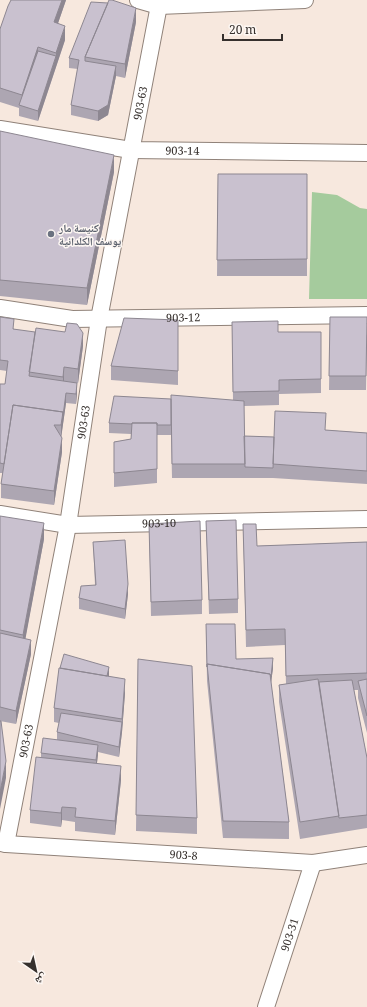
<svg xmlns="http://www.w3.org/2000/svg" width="367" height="1007" viewBox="0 0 367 1007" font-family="Georgia,'Noto Naskh Arabic',serif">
  <rect width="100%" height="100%" fill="#f7e8de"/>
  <path fill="#a5cb9d" d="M 312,192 L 337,195 L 360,208 L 367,209 L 367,299 L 309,299 Z"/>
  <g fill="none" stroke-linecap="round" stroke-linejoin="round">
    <defs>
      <g id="street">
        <path d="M 138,0 L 159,6 L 305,0"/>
        <path id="s1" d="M 0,129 L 131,150 L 367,153"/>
        <path id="s2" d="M 0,308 L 72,319 L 367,315"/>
        <path id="s3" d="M 0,514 L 68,525 L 367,519"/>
        <path id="s4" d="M 0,843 L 6,844 L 313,863 L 367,855"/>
        <path id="s5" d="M 6,844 L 68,525 L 99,319 L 160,0"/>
        <path id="s6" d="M 266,1007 L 313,863"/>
      </g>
    </defs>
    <use href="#street" stroke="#908279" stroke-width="18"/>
    <use href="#street" stroke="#fff" stroke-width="16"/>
  </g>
  <path fill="#ada6b2" d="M 11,0 L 66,0 L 58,23 L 65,40 L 38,121 L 19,116 L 19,108 L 0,102 L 0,29 Z
    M 136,22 L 125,78 L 116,76 L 108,115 L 98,121 L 71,115 L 71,105 L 78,69 L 69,68 L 69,58 Z
    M 0,131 L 114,172 L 87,305 L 0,296 Z
    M 218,174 L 307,174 L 307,276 L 217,276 Z
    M 0,314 L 0,317 L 14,329 L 83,346 L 78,383 L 77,383 L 77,393 L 76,404 L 66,403 L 61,437 L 62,452 L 54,505 L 1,498 L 1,484 L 3,473 L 0,473 L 0,384 L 5,384 L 7,371 L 0,370 Z
    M 330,317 L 367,335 L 366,390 L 329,390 Z
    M 178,320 L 178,385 L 111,380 L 111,366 Z
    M 232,322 L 278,332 L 321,332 L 321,393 L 279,394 L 279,405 L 244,406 L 244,436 L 274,437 L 325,430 L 367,433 L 367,484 L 273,478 L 172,478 L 171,430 L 171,435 L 157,435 L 157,483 L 114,487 L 114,442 L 131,439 L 131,434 L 109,433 L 109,423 L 171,399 L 233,400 Z
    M 0,516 L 44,539 L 25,639 L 31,654 L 16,724 L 0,721 Z
    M 206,521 L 238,599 L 238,613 L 209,614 Z
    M 149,524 L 202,600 L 202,614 L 151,616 Z
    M 243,524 L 257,546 L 367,542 L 367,733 L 358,698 L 358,690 L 354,690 L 367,758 L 367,828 L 300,839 L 279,702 L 279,685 L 286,684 L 285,645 L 246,647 Z
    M 93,542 L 128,594 L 125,619 L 79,609 L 79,598 L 95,585 Z
    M 206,624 L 236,659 L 273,668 L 271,682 L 289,822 L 289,839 L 223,838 L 207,681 Z
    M 138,659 L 197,818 L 197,834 L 136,831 Z
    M 60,668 L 109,676 L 125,693 L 122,732 L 119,757 L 98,752 L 97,763 L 121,780 L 115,835 L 75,831 L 75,822 L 62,820 L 61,827 L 30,823 L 30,810 L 41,757 L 41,753 L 57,740 L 57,732 L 59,723 L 54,722 L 54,708 Z"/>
  <path fill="#8d8791" d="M 62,0 L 66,0 L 54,35 L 54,22 Z
    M 136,8 L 136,22 L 125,78 L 125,64 Z
    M 65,26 L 65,40 L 38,121 L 38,111 L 56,56 L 56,53 Z
    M 38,47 L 38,61 L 22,106 L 22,95 Z
    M 116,66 L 116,76 L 108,115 L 98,121 L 98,111 Z
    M 114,155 L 114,172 L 87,305 L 87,288 Z
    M 83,333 L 83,346 L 78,383 L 78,369 Z
    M 64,367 L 64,381 L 63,391 L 63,377 Z
    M 77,383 L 77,393 L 76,404 L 76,394 Z
    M 66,393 L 66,403 L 61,439 L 61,425 Z
    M 62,438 L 62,452 L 54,505 L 54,491 Z
    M 44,523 L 44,539 L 23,652 L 23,635 Z
    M 128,584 L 128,594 L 125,619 L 125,609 Z
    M 31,640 L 31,654 L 16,724 L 16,711 Z
    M 273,658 L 273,668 L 270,691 L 270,681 Z
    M 109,667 L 109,677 L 106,679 Z
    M 125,679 L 125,693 L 122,732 L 119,757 L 119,747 L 122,722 Z
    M 98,745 L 98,755 L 96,770 L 96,760 Z
    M 6,761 L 6,778 L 0,809 L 0,792 Z
    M 121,766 L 121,780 L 115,835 L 115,821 Z
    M 62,807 L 62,820 L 61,827 L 61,813 Z"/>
  <path fill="#c9c1cf" stroke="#8d8791" d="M 11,0 L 62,0 L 54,22 L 65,26 L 56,53 L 38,47 L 22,95 L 0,88 L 0,29 L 8,6 Z
    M 109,0 L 112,0 L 136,8 L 125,64 L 85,57 Z
    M 91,2 L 108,3 L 85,57 L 85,61 L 116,66 L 108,105 L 98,111 L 71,105 L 79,60 L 69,58 Z
    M 38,51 L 56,56 L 38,111 L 19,105 Z
    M 0,131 L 114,155 L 87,288 L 0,280 Z
    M 218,174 L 307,174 L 307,259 L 217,260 Z
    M 0,317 L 14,319 L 13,329 L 35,332 L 29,376 L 77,383 L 76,394 L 66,393 L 63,416 L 63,412 L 13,405 L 4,464 L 0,463 L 0,384 L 5,384 L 8,361 L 0,360 Z
    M 330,317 L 367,317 L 366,376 L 329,376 Z
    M 124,318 L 178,320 L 178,371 L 111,366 Z
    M 278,321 L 278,332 L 321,332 L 321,379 L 279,380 L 279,391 L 233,392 L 232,322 Z
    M 67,323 L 77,324 L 83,333 L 78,369 L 64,367 L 63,377 L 29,372 L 36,328 L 65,332 Z
    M 171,395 L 244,401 L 245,464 L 172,464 Z
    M 114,396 L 171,399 L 171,425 L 157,425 L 157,423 L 132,423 L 132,424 L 109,423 Z
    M 13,405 L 63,412 L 61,425 L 54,425 L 62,438 L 54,491 L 1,484 Z
    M 275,411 L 326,413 L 325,430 L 367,433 L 367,471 L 273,464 Z
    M 132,423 L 157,423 L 157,469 L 114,473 L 114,442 L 131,439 Z
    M 244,436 L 274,437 L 273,468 L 245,467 Z
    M 0,516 L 44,523 L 23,635 L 0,630 Z
    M 236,520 L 238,599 L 209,600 L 206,521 Z
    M 200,521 L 202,600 L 151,602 L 149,524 Z
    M 243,524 L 256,524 L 257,546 L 367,542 L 367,673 L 286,676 L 285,629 L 246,630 Z
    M 125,540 L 128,584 L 125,609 L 79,598 L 81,586 L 96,585 L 93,542 Z
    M 206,624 L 235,624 L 236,659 L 273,658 L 271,677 L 270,674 L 207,664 L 207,667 Z
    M 0,633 L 31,640 L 16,711 L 0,707 Z
    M 64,654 L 109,667 L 107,676 L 60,668 Z
    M 138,659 L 192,666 L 197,818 L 136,815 Z
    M 207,664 L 270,674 L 289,822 L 223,821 Z
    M 59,668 L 125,679 L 122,719 L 54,708 Z
    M 318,679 L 339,816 L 300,822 L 279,685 Z
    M 367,679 L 367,716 L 358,681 Z
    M 352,680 L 367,758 L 367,815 L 339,818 L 319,682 Z
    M 61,713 L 122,722 L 119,747 L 57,732 Z
    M 0,721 L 1,721 L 6,761 L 0,792 Z
    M 43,738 L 98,745 L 96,760 L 41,753 Z
    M 36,757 L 121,766 L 115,821 L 75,817 L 76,808 L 62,807 L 61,813 L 30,810 Z"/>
  <circle fill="#6b7280" stroke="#fdf7f3" stroke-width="1.5" cx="51" cy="234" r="4"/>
  <g text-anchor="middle" stroke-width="3" stroke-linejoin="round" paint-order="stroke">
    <g font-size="11" fill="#36302d" stroke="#fdf7f3">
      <text dy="4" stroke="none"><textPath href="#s5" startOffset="753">903-63</textPath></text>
      <text dy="4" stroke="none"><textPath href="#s1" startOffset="184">903-14</textPath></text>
      <text dy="4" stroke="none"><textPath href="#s2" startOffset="184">903-12</textPath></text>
      <text dy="4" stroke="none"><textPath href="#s5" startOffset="429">903-63</textPath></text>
      <text dy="4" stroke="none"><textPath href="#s3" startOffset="160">903-10</textPath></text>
      <text dy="4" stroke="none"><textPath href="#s5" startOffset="105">903-63</textPath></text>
      <text dy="4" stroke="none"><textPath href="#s4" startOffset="184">903-8</textPath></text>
      <text dy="4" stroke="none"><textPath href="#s6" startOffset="76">903-31</textPath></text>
    </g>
    <g font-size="11" font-weight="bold" fill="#5b616d" stroke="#fdf7f3" text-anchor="start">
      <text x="59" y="232">كنيسة مار<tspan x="59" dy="13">يوسف الكلدانية</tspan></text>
    </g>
  </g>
  <g transform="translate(36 971) rotate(146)" stroke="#fdf7f3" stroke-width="3" paint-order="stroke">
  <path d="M0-3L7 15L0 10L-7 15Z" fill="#36302d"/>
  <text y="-6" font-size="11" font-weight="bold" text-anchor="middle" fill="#36302d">ش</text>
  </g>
  <path d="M223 34v6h59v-6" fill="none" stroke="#36302d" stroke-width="2"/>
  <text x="229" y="34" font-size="12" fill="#36302d" stroke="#fdf7f3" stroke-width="3" paint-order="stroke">20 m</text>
</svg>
